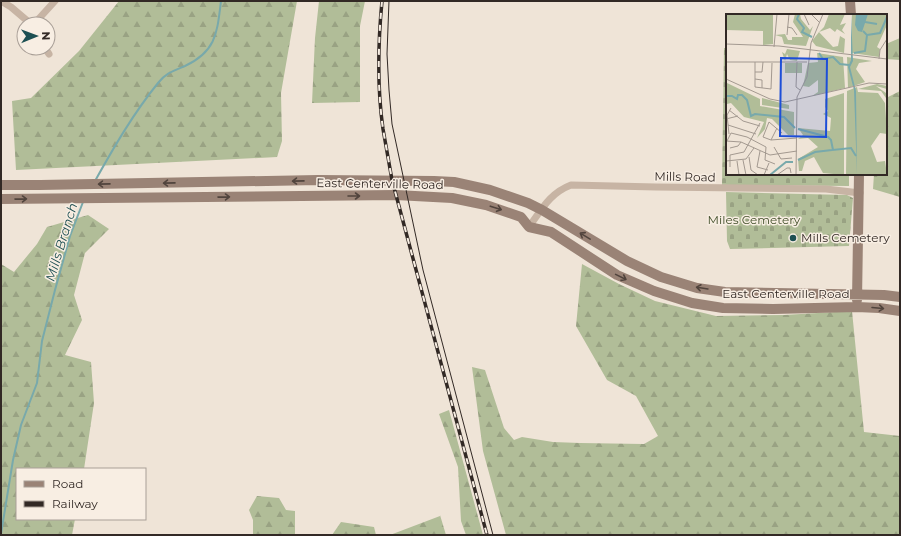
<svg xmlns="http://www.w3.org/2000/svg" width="901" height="536" viewBox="0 0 901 536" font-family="Montserrat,sans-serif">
  <defs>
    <pattern id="forest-firs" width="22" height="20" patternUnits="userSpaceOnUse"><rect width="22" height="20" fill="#b1bd98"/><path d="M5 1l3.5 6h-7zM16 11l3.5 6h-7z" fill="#99a283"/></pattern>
    <pattern id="cemetery-stones" width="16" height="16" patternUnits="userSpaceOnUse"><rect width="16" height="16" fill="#b1bd98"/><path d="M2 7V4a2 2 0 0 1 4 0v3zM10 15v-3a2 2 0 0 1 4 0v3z" fill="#99a283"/></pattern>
  </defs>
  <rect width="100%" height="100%" fill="#efe4d7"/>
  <path fill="url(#forest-firs)" d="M 119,1 L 297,1 L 281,93 L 282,141 L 277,157 L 16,170 L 12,101 L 31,98 L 79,51 Z
    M 319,1 L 365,1 L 360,26 L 360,102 L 312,103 L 315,38 Z
    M 900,38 L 900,60 L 886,59 L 886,44 Z
    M 900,91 L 900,197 L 873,189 L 874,174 L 886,174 L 886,98 Z
    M 88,215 L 109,229 L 85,253 L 74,295 L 82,320 L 65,355 L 91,362 L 94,403 L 84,469 L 17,469 L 17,519 L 75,519 L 72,535 L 1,535 L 1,264 L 14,272 L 37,244 L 47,227 Z
    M 582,264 L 619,284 L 655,301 L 716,316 L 784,315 L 852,311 L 864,432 L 900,436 L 900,535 L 506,535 L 483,451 L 472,367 L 485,370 L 504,428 L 514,440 L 522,437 L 553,442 L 580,443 L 644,444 L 658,436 L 636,396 L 607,380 L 576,326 Z
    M 449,410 L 483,535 L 466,535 L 461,521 L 458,467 L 439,414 Z
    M 257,496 L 279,498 L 286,510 L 295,511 L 295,535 L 253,535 L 253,520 L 249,510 Z
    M 440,515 L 446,535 L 390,535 L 440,516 Z
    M 341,522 L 374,527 L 376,535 L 332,535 Z"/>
  <path fill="url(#cemetery-stones)" d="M 724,48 L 727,48 L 727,174 L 849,174 L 849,186 L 722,185 Z
    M 726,192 L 847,195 L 853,198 L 849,246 L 730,249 L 727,241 Z"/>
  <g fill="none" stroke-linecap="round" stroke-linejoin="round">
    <path stroke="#78a9ab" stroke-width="2" d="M 95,181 C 114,147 133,114 158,83 C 166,73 173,71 185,66 C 217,51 217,32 221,1
      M 900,497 L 900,505
      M 1,534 L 13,460 L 21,425 L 37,383 L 42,341 L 55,290 L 70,236 L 83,202"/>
    <path stroke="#c7b4a4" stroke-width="7" d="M 1,1 L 11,7 L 31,24
      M 34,24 L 55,1
      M 45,48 L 49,54
      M 529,227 C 542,209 550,193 571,185 L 656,187 L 826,189 L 860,193"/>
    <path stroke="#9a8376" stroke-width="10" d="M 850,1 L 851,15
      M 1,185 L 40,185 L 318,180 L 434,181 L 454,182 L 490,190 L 528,203 L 542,210 L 627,261 L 661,277 L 697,288 L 725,292 L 884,295 L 900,297
      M 1,199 L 396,195 L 452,198 L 486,205 L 521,217 L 529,227 L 551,232 L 617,275 L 654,291 L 692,303 L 723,308 L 773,309 L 857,307 L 879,308 L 900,311
      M 857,300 L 859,174"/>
    <path stroke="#322925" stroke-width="1" d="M 389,1 L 387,54 L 389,90 L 392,124 L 423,270 L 493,535"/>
    <defs>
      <path id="rail" d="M 382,1 C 378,43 377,87 383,129 C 386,146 389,163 392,180 L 487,535"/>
    </defs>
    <use href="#rail" stroke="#322925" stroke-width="3.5"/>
    <use href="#rail" stroke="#f8eee3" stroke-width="2" stroke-dasharray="6" stroke-linecap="butt"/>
  </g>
  <defs><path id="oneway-shaft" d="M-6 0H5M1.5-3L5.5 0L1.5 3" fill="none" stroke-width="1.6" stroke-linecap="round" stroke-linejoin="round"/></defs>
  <g stroke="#51443d">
    <use href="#oneway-shaft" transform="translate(298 181) rotate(179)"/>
    <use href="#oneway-shaft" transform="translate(169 183) rotate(179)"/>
    <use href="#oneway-shaft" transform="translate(104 184) rotate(179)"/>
    <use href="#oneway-shaft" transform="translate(354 196)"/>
    <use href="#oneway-shaft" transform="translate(224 197) rotate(-1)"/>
    <use href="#oneway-shaft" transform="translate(21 199) rotate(-1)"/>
    <use href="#oneway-shaft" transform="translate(496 208) rotate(18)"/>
    <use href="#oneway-shaft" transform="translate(585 236) rotate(-149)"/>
    <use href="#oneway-shaft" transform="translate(621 277) rotate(26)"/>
    <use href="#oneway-shaft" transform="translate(702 288) rotate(-171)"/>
    <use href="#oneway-shaft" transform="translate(878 308) rotate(5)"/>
  </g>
  <circle fill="#1d4f52" stroke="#f8eee3" stroke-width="1.5" cx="793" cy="238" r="4"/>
  <g text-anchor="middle" stroke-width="3" stroke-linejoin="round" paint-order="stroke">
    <g font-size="12" fill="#322925" stroke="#f8eee3">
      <text transform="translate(685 177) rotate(1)" y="4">Mills Road</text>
      <text transform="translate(380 184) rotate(1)" y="4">East Centerville Road</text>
      <text x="786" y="298">East Centerville Road</text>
    </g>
    <g font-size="12" fill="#424f2a" stroke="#f8eee3">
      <text x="754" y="224">Miles Cemetery</text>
    </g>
    <g font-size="12" fill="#322925" stroke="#f8eee3" text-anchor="start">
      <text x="801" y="242">Mills Cemetery</text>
    </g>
    <g font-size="13" font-style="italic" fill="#1d4f52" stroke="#f8eee3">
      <text transform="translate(61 242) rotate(-73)" y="5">Mills Branch</text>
    </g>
  </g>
  <g transform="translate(726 14)">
    <rect width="161" height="161" fill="#efe4d7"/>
    <path d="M 69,0 L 74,0 L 75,5 L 84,16 L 87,12 L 80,32 L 58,30 L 56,23 L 49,21 L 59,20 L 62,26 L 66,26 L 66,23 L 77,23 L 67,8 ZM 103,0 L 119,0 L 114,11 L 120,9 L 116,16 L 119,20 L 111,15 L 109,18 L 104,14 L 93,18 L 98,13 ZM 93,18 L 107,33 L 112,32 L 114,22 L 119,25 L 118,39 L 90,32 L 86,27 ZM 61,35 L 74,37 L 71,47 L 64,46 L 61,40 L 59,47 L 56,38 L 59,40 ZM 91,39 L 117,43 L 119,74 L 86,82 L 92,78 L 92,66 L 83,73 L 77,72 L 82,49 L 92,48 ZM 121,43 L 146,47 L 133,49 L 130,55 L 139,68 L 122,74 ZM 1,69 L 34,85 L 34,92 L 68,98 L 68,121 L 62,121 L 46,105 L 41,104 L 39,115 L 31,124 L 38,108 L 18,103 L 5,89 L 1,90 L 0,95 ZM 151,70 L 161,72 L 161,75 L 150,72 L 160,79 L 160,84 L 155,77 L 132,75 ZM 131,73 L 132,78 L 152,79 L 159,89 L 161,120 L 154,119 L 145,132 L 151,148 L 159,147 L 161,161 L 120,161 L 121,77 ZM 118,79 L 118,161 L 97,159 L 88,143 L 79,147 L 76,157 L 73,157 L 72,145 L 92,133 L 82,124 L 72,125 L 77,121 L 72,114 L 104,117 L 105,104 L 97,100 L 102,97 L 99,93 L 99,85 ZM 36,84 L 63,91 L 63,95 L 36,91 Z" fill="#b1bd98"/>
    <path d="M 59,49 L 76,49 L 76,59 L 59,59 Z" fill="#b1bd98"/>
    <path d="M 0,0 L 47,0 L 47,30 L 37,31 L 37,17 L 0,16 ZM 126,0 L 161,0 L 161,11 L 151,33 L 154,35 L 153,43 L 126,39 Z" fill="#b1bd98"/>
    <path d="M 125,0 L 127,47 L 124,53 L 130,77 L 131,161 L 128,76 L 122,53 L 125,46 ZM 130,0 L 142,0 L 136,18 L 132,17 L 129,11 Z" fill="#78a9ab"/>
    <path fill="none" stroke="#78a9ab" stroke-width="2" d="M 73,0 L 71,5 L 78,14 L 76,18 L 86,23M 139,8 L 151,10M 141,21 L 154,19 L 161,3M 93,39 L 97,45 L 107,43 L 114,50 L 123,51M 128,39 L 139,37 L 141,21 L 137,17M 0,82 L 6,82 L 11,85 L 12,81 L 16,81 L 21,86 L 25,102 L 29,100 L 58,103 L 69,114M 72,115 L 102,123 L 105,126 L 107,136 L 125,134 L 130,142M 72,146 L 89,138 L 106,136M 44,161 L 60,148 L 67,148"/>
    <path fill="none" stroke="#a39990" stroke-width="1" d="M 78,0 L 83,11M 85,0 L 94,9M 61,13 L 66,14 L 71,21M 61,21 L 63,0M 0,30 L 53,32 L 161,45M 48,33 L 51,0M 153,45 L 154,36 L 161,25M 0,48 L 81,48M 29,48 L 29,73 L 45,75 L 46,49M 71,48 L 70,73 L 74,76M 29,58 L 36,58 L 37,48M 0,65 L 44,85 L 59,88 L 143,69 L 161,70M 29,65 L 36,66 L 36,74M 3,96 L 17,107 L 34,112M 0,105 L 12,102M 2,111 L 30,120M 56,119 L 43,108 L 37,123 L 45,126 L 71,124M 3,120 L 1,101 L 5,94M 161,125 L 161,138M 45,126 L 51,114M 0,127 L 15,128 L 44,141 L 71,137M 1,127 L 5,119 L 21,123 L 40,133 L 39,146 L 49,150M 48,133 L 55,145 L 66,144M 4,134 L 12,132 L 15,128M 34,137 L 31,153 L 42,156M 23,143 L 25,156 L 32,161M 17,146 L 20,161M 0,147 L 20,145 L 28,134M 11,147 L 13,161M 4,153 L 4,141 L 18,138 L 34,109M 38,161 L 43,149M 51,161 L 61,154 L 64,154 L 65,159M 70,161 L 71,83 L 81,63 L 85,29 L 97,0"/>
    <path fill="#1d4ed8" fill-opacity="0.15" stroke="#1d4ed8" stroke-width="2" d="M 55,44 L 101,45 L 100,123 L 54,122 Z"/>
    <rect width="161" height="161" fill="none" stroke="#322925" stroke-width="2"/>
  </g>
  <rect width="901" height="536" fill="none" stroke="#322925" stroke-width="4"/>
  <rect x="16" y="468" width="130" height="52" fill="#f8eee3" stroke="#a99f97"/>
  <rect x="24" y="481" width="20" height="6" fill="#9a8376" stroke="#a99f97"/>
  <text x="52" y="488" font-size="12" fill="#322925">Road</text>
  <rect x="24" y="501" width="20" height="6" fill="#322925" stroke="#a99f97"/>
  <text x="52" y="508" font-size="12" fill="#322925">Railway</text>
  <g transform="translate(36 36) rotate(89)"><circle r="19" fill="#f8eee3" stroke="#a99f97"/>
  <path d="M0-3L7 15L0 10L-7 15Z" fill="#1d4f52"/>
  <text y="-6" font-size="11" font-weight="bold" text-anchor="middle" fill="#322925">N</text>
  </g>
</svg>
